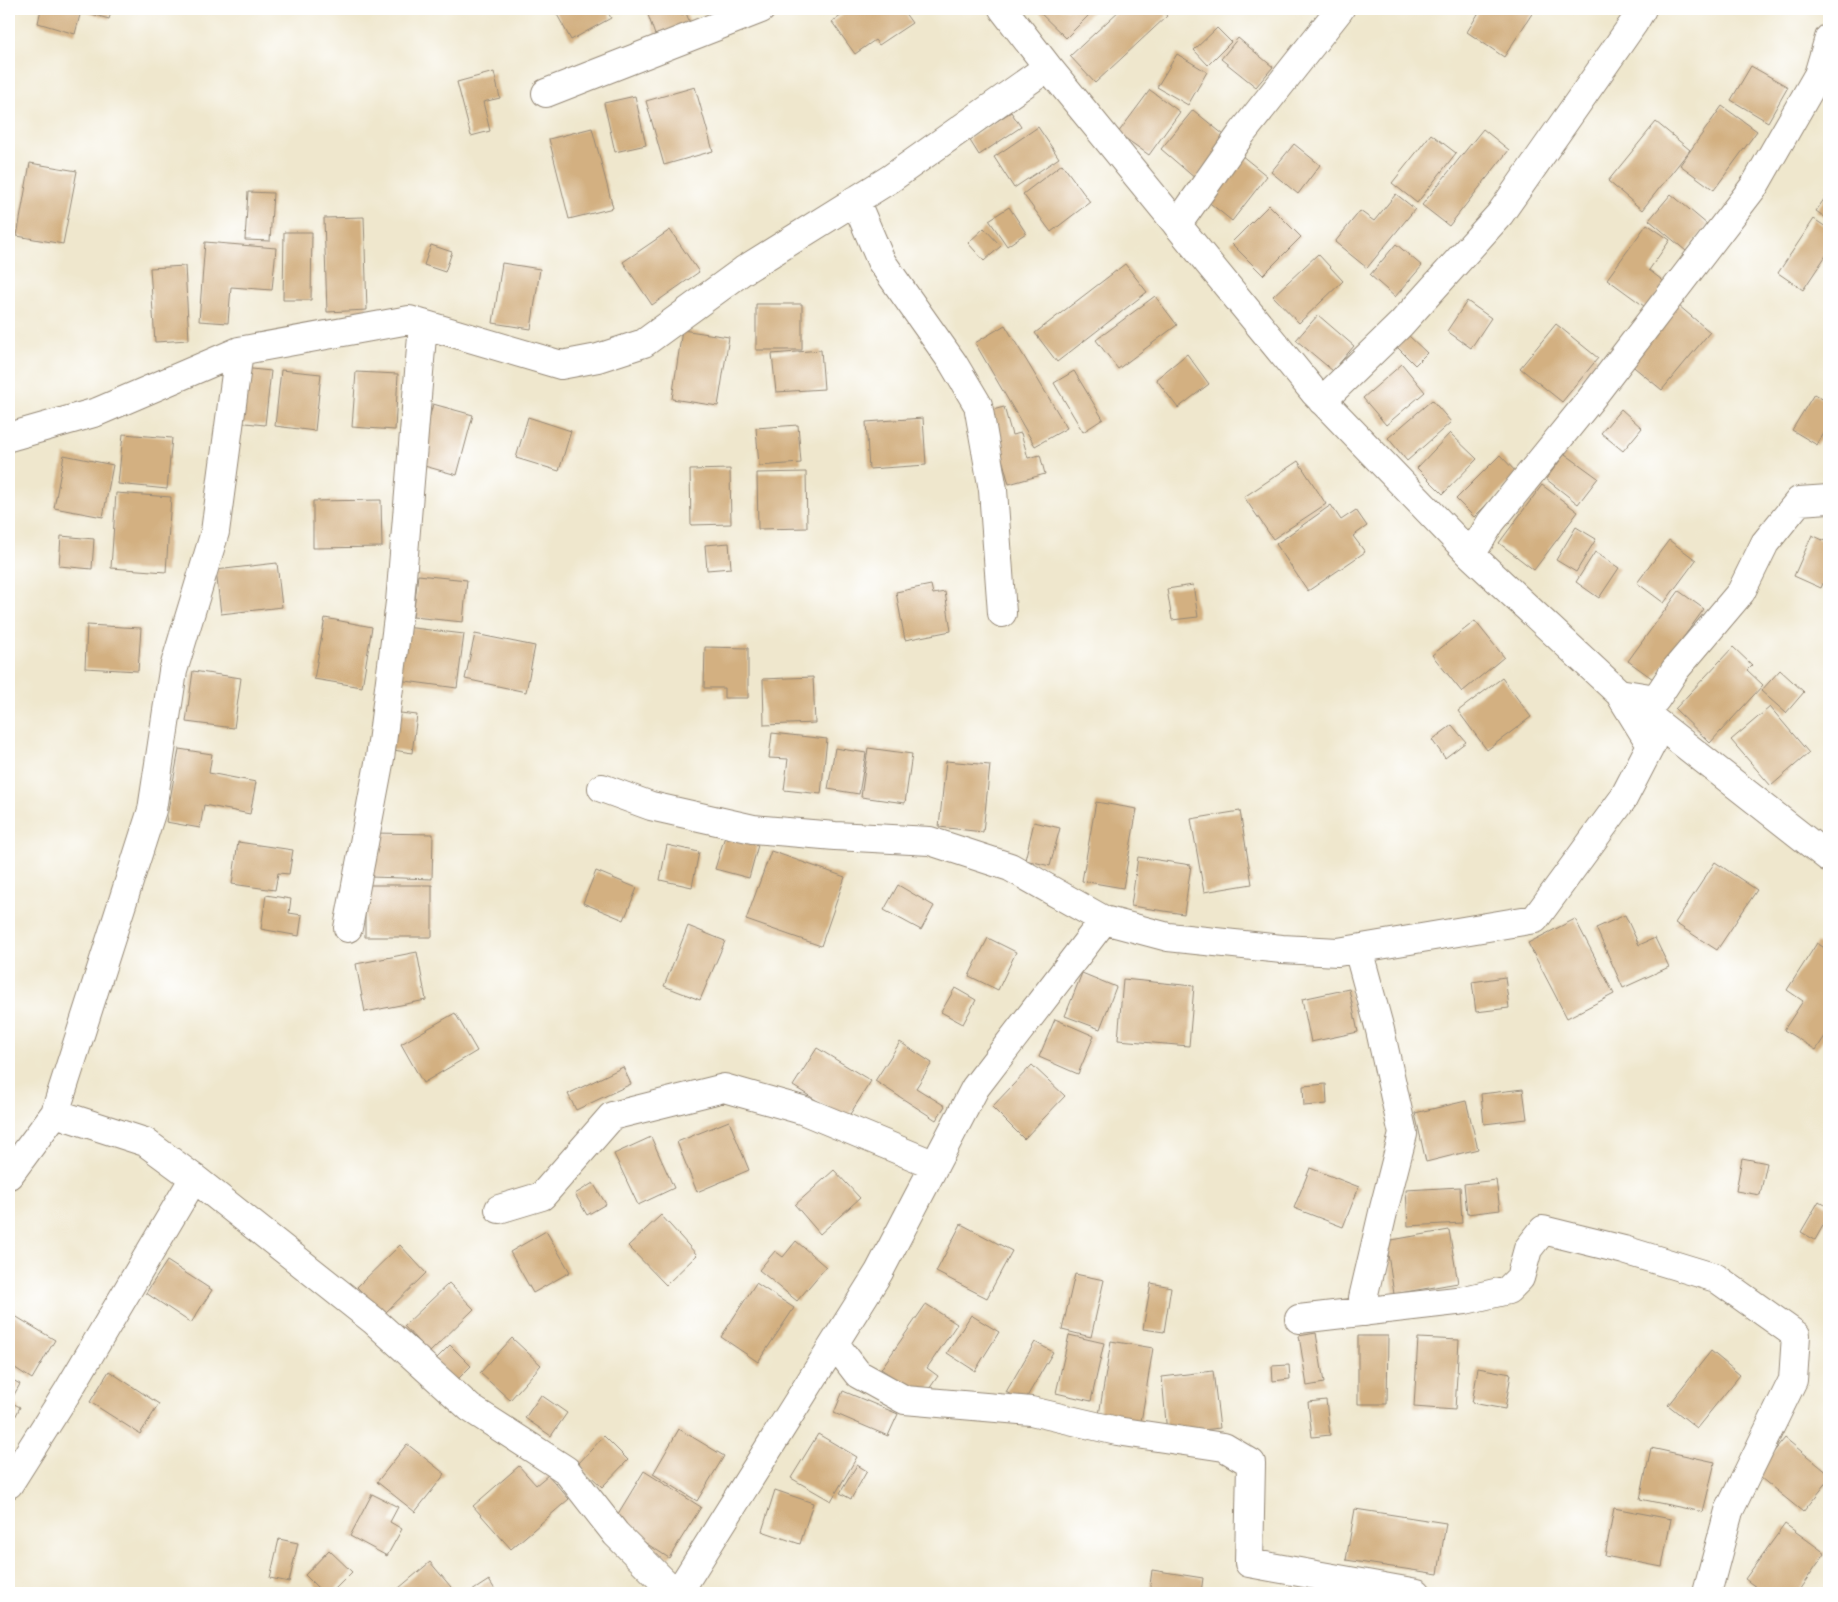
<svg xmlns="http://www.w3.org/2000/svg" width="1838" height="1602" viewBox="0 0 1838 1602" font-family="'IM FELL Double Pica',serif">
  <rect width="100%" height="100%" fill="#fff"/>
  <filter id="ink" filterUnits="userSpaceOnUse"><feTurbulence type="fractalNoise" baseFrequency=".02" numOctaves="2"/><feDisplacementMap in="SourceGraphic" scale="10" xChannelSelector="R" yChannelSelector="G"/><feConvolveMatrix kernelMatrix="1 2 1 2 8 2 1 2 1" color-interpolation-filters="sRGB"/></filter>
  <filter id="wash" filterUnits="userSpaceOnUse"><feTurbulence type="fractalNoise" baseFrequency=".0096" numOctaves="4" result="noise"/><feDisplacementMap in="SourceGraphic" scale="20" xChannelSelector="R" yChannelSelector="G"/><feGaussianBlur stdDeviation="1.12" result="paint"/><feColorMatrix in="noise" values="0 0 0 0 0 0 0 0 0 0 0 0 0 0 0 0 0 1.4 0 .05"/><feComposite in="paint" operator="in"/></filter>
  <g filter="url(#wash)">
    <rect width="100%" height="100%" fill="#efe7cd"/>
    <g id="blocks">
      <path fill="#d3b081" d="M 41,9 L 112,9 L 109,19 L 81,11 L 75,34 L 38,23 Z
        M 554,9 L 606,9 L 611,18 L 571,40 Z
        M 646,9 L 680,9 L 682,15 L 686,13 L 690,23 L 655,35 Z
        M 851,9 L 902,9 L 912,23 L 879,45 L 875,40 L 855,54 L 832,22 Z
        M 1036,9 L 1095,9 L 1066,38 Z
        M 1121,9 L 1161,9 L 1167,16 L 1095,83 L 1070,56 Z
        M 1481,9 L 1535,9 L 1504,57 L 1467,32 Z
        M 1217,28 L 1231,42 L 1208,65 L 1194,50 Z
        M 1238,38 L 1273,67 L 1256,87 L 1221,59 Z
        M 1177,54 L 1207,72 L 1188,105 L 1157,87 Z
        M 1751,66 L 1788,87 L 1768,122 L 1731,100 Z
        M 494,72 L 500,98 L 483,102 L 490,131 L 471,136 L 457,82 Z
        M 695,87 L 713,151 L 664,165 L 646,101 Z
        M 1150,90 L 1180,112 L 1149,155 L 1118,133 Z
        M 635,96 L 646,145 L 615,152 L 604,103 Z
        M 1722,106 L 1757,131 L 1714,190 L 1680,165 Z
        M 1193,110 L 1229,139 L 1196,179 L 1161,149 Z
        M 1011,112 L 1021,127 L 979,155 L 969,139 Z
        M 1656,122 L 1690,150 L 1642,210 L 1608,181 Z
        M 1038,127 L 1059,158 L 1014,188 L 994,157 Z
        M 592,128 L 613,208 L 569,219 L 549,139 Z
        M 1483,129 L 1509,150 L 1449,226 L 1422,205 Z
        M 1431,134 L 1456,153 L 1417,203 L 1392,183 Z
        M 1294,144 L 1320,165 L 1298,194 L 1271,172 Z
        M 1241,155 L 1267,176 L 1232,221 L 1206,200 Z
        M 30,163 L 77,171 L 63,244 L 17,236 Z
        M 1062,164 L 1090,202 L 1051,232 L 1023,194 Z
        M 248,192 L 273,193 L 270,241 L 245,240 Z
        M 1829,192 L 1829,220 L 1816,211 Z
        M 1396,194 L 1415,209 L 1367,268 L 1335,242 L 1360,211 L 1374,221 Z
        M 1671,194 L 1708,225 L 1686,251 L 1649,220 Z
        M 1269,205 L 1301,237 L 1263,275 L 1231,243 Z
        M 1009,207 L 1026,233 L 1007,246 L 989,220 Z
        M 364,217 L 367,310 L 327,312 L 324,218 Z
        M 1814,219 L 1829,229 L 1829,251 L 1803,290 L 1778,273 Z
        M 1647,224 L 1670,240 L 1649,270 L 1666,283 L 1648,309 L 1607,279 Z
        M 984,228 L 1001,246 L 984,261 L 968,243 Z
        M 670,230 L 699,272 L 652,305 L 623,262 Z
        M 284,232 L 312,232 L 311,300 L 283,300 Z
        M 205,242 L 276,248 L 272,290 L 231,287 L 228,323 L 199,321 Z
        M 1396,244 L 1422,266 L 1395,297 L 1370,275 Z
        M 431,245 L 452,252 L 445,272 L 424,265 Z
        M 1318,254 L 1343,281 L 1299,323 L 1273,296 Z
        M 502,263 L 540,269 L 531,329 L 493,323 Z
        M 1125,264 L 1147,292 L 1057,362 L 1035,333 Z
        M 185,266 L 189,340 L 155,342 L 150,268 Z
        M 1155,296 L 1177,325 L 1118,369 L 1096,340 Z
        M 1672,300 L 1710,332 L 1662,390 L 1624,359 Z
        M 1467,301 L 1491,318 L 1471,348 L 1447,331 Z
        M 756,304 L 802,304 L 802,350 L 756,350 Z
        M 1318,315 L 1354,346 L 1333,371 L 1296,340 Z
        M 1556,324 L 1598,358 L 1562,402 L 1520,368 Z
        M 1005,325 L 1067,428 L 1035,446 L 975,343 Z
        M 682,330 L 729,337 L 718,406 L 672,399 Z
        M 1408,335 L 1427,353 L 1415,365 L 1397,347 Z
        M 821,350 L 824,389 L 776,392 L 772,354 Z
        M 1187,354 L 1209,384 L 1178,408 L 1156,379 Z
        M 1402,364 L 1425,392 L 1386,425 L 1363,398 Z
        M 242,368 L 271,371 L 265,425 L 236,422 Z
        M 281,370 L 321,374 L 315,431 L 275,426 Z
        M 1074,371 L 1103,419 L 1083,432 L 1054,383 Z
        M 356,372 L 398,374 L 395,430 L 352,427 Z
        M 1814,394 L 1829,403 L 1829,425 L 1817,445 L 1792,430 Z
        M 1432,400 L 1451,422 L 1407,461 L 1388,438 Z
        M 433,404 L 473,415 L 457,475 L 417,464 Z
        M 1004,407 L 1012,435 L 1021,433 L 1028,458 L 1040,455 L 1045,474 L 1009,484 L 989,411 Z
        M 1621,409 L 1642,428 L 1623,451 L 1601,433 Z
        M 528,417 L 571,431 L 559,471 L 516,458 Z
        M 923,418 L 926,465 L 869,469 L 866,422 Z
        M 798,425 L 801,463 L 759,466 L 756,428 Z
        M 1450,433 L 1477,459 L 1443,494 L 1417,468 Z
        M 123,434 L 172,438 L 167,489 L 118,484 Z
        M 1565,454 L 1598,478 L 1578,504 L 1546,479 Z
        M 64,455 L 113,465 L 103,517 L 54,508 Z
        M 1500,455 L 1518,474 L 1474,517 L 1456,499 Z
        M 1298,461 L 1326,504 L 1273,539 L 1244,497 Z
        M 730,469 L 731,524 L 691,525 L 690,470 Z
        M 806,472 L 807,528 L 758,529 L 757,473 Z
        M 1542,485 L 1578,512 L 1534,570 L 1499,543 Z
        M 116,493 L 171,497 L 166,572 L 111,568 Z
        M 381,500 L 382,547 L 313,548 L 313,501 Z
        M 1331,505 L 1341,520 L 1356,510 L 1367,526 L 1353,536 L 1365,552 L 1308,591 L 1276,544 Z
        M 1576,527 L 1596,539 L 1576,572 L 1556,560 Z
        M 1812,535 L 1829,543 L 1829,570 L 1821,588 L 1794,576 Z
        M 61,536 L 94,539 L 92,569 L 59,566 Z
        M 1669,540 L 1696,560 L 1664,603 L 1637,583 Z
        M 729,543 L 731,568 L 707,570 L 705,545 Z
        M 1595,552 L 1619,568 L 1599,598 L 1576,582 Z
        M 277,563 L 282,607 L 221,614 L 216,570 Z
        M 418,575 L 467,580 L 463,622 L 413,617 Z
        M 931,585 L 933,594 L 945,592 L 951,631 L 905,640 L 896,592 Z
        M 1193,585 L 1198,617 L 1172,620 L 1167,589 Z
        M 1679,591 L 1704,609 L 1653,679 L 1628,661 Z
        M 325,618 L 372,627 L 362,687 L 314,679 Z
        M 1475,621 L 1504,657 L 1462,692 L 1432,655 Z
        M 87,625 L 141,628 L 138,671 L 85,668 Z
        M 405,627 L 464,634 L 457,688 L 398,680 Z
        M 475,634 L 535,646 L 526,692 L 465,679 Z
        M 705,647 L 748,648 L 748,698 L 724,698 L 724,688 L 704,688 Z
        M 1733,647 L 1752,665 L 1747,670 L 1763,685 L 1710,743 L 1675,709 Z
        M 1780,670 L 1804,692 L 1786,713 L 1761,691 Z
        M 193,671 L 241,678 L 234,728 L 186,722 Z
        M 813,677 L 815,723 L 764,725 L 763,679 Z
        M 1502,678 L 1531,717 L 1487,750 L 1458,711 Z
        M 1770,707 L 1809,753 L 1771,786 L 1731,740 Z
        M 392,712 L 417,715 L 412,753 L 387,749 Z
        M 1452,725 L 1466,742 L 1445,758 L 1432,740 Z
        M 772,733 L 827,739 L 821,794 L 784,790 L 788,759 L 769,758 Z
        M 835,748 L 866,753 L 859,794 L 828,789 Z
        M 868,748 L 912,754 L 905,803 L 861,797 Z
        M 179,749 L 212,754 L 209,773 L 256,782 L 250,814 L 204,805 L 200,828 L 166,822 Z
        M 946,761 L 990,765 L 983,832 L 939,827 Z
        M 1096,802 L 1137,809 L 1123,888 L 1082,881 Z
        M 1240,811 L 1252,884 L 1204,892 L 1191,819 Z
        M 1034,822 L 1060,828 L 1050,866 L 1025,860 Z
        M 373,833 L 433,834 L 432,879 L 371,877 Z
        M 725,836 L 758,845 L 749,878 L 715,869 Z
        M 238,842 L 293,850 L 289,874 L 278,873 L 275,890 L 232,884 Z
        M 667,845 L 699,852 L 692,887 L 660,880 Z
        M 771,851 L 845,877 L 821,946 L 746,920 Z
        M 1138,857 L 1191,865 L 1184,914 L 1131,906 Z
        M 1715,862 L 1757,890 L 1717,950 L 1675,923 Z
        M 596,871 L 637,888 L 624,920 L 583,903 Z
        M 365,885 L 432,885 L 432,937 L 365,937 Z
        M 898,885 L 934,906 L 921,930 L 884,910 Z
        M 266,895 L 291,899 L 289,913 L 302,915 L 299,936 L 261,929 Z
        M 1625,915 L 1639,945 L 1655,938 L 1669,967 L 1623,988 L 1596,928 Z
        M 1575,919 L 1614,994 L 1567,1018 L 1528,943 Z
        M 688,926 L 725,941 L 700,1000 L 664,986 Z
        M 988,938 L 1016,952 L 998,990 L 969,976 Z
        M 1817,943 L 1829,951 L 1829,1030 L 1816,1050 L 1784,1030 L 1803,1001 L 1787,990 Z
        M 417,952 L 426,1000 L 365,1012 L 356,964 Z
        M 1082,973 L 1116,987 L 1100,1029 L 1065,1016 Z
        M 1505,977 L 1509,1008 L 1476,1012 L 1472,982 Z
        M 1123,979 L 1194,986 L 1189,1046 L 1118,1040 Z
        M 955,988 L 976,1000 L 963,1024 L 941,1012 Z
        M 1349,989 L 1358,1032 L 1311,1042 L 1302,999 Z
        M 455,1013 L 477,1051 L 423,1083 L 401,1044 Z
        M 1055,1019 L 1094,1036 L 1078,1074 L 1039,1057 Z
        M 900,1042 L 932,1063 L 916,1088 L 945,1106 L 936,1120 L 875,1081 Z
        M 817,1048 L 871,1081 L 847,1119 L 793,1086 Z
        M 1032,1065 L 1065,1096 L 1024,1139 L 992,1107 Z
        M 623,1067 L 631,1084 L 576,1110 L 568,1094 Z
        M 1326,1084 L 1327,1104 L 1304,1106 L 1303,1086 Z
        M 1523,1089 L 1527,1119 L 1484,1124 L 1481,1094 Z
        M 1466,1101 L 1478,1149 L 1426,1162 L 1415,1113 Z
        M 729,1121 L 749,1170 L 697,1192 L 677,1142 Z
        M 651,1137 L 674,1188 L 638,1205 L 614,1154 Z
        M 1742,1158 L 1767,1163 L 1760,1195 L 1736,1191 Z
        M 1310,1168 L 1359,1187 L 1343,1227 L 1294,1208 Z
        M 834,1170 L 860,1198 L 820,1234 L 795,1205 Z
        M 1496,1180 L 1500,1210 L 1467,1214 L 1464,1184 Z
        M 593,1183 L 606,1204 L 587,1215 L 575,1194 Z
        M 1460,1187 L 1462,1223 L 1408,1226 L 1406,1190 Z
        M 1819,1201 L 1829,1208 L 1829,1215 L 1815,1240 L 1801,1232 Z
        M 661,1215 L 697,1255 L 666,1285 L 628,1246 Z
        M 961,1224 L 1012,1251 L 987,1298 L 936,1272 Z
        M 1449,1230 L 1458,1283 L 1394,1294 L 1386,1241 Z
        M 546,1231 L 570,1272 L 533,1293 L 510,1252 Z
        M 796,1241 L 826,1267 L 797,1301 L 759,1270 L 775,1251 L 783,1257 Z
        M 400,1245 L 426,1273 L 383,1315 L 357,1287 Z
        M 167,1261 L 212,1290 L 191,1323 L 146,1293 Z
        M 1075,1274 L 1104,1280 L 1091,1337 L 1062,1330 Z
        M 449,1283 L 474,1309 L 429,1353 L 404,1326 Z
        M 756,1283 L 794,1308 L 758,1362 L 721,1337 Z
        M 1151,1283 L 1171,1287 L 1164,1332 L 1143,1329 Z
        M 926,1304 L 957,1324 L 927,1368 L 938,1376 L 923,1398 L 881,1369 Z
        M 10,1313 L 55,1340 L 32,1379 L 9,1364 Z
        M 971,1315 L 999,1332 L 975,1371 L 947,1353 Z
        M 1316,1333 L 1324,1383 L 1307,1386 L 1299,1336 Z
        M 1069,1335 L 1104,1343 L 1091,1401 L 1056,1393 Z
        M 1358,1336 L 1388,1336 L 1387,1404 L 1358,1404 Z
        M 512,1338 L 541,1365 L 510,1400 L 480,1373 Z
        M 1418,1338 L 1459,1340 L 1455,1410 L 1414,1407 Z
        M 1111,1341 L 1153,1348 L 1141,1422 L 1099,1415 Z
        M 1035,1342 L 1053,1352 L 1024,1402 L 1006,1392 Z
        M 450,1345 L 471,1366 L 455,1382 L 435,1360 Z
        M 1711,1351 L 1740,1375 L 1697,1428 L 1668,1405 Z
        M 1289,1365 L 1290,1379 L 1273,1381 L 1272,1366 Z
        M 1478,1368 L 1511,1374 L 1505,1409 L 1472,1403 Z
        M 109,1371 L 159,1404 L 140,1434 L 90,1402 Z
        M 1213,1371 L 1220,1428 L 1167,1434 L 1162,1377 Z
        M 9,1378 L 20,1384 L 10,1402 L 20,1407 L 11,1426 L 9,1424 Z
        M 843,1391 L 898,1414 L 888,1436 L 834,1413 Z
        M 541,1395 L 567,1413 L 551,1436 L 525,1418 Z
        M 1326,1400 L 1330,1435 L 1312,1437 L 1308,1402 Z
        M 679,1429 L 724,1456 L 697,1501 L 653,1474 Z
        M 818,1434 L 857,1457 L 831,1501 L 791,1478 Z
        M 604,1436 L 628,1460 L 602,1487 L 578,1464 Z
        M 1785,1438 L 1829,1474 L 1829,1480 L 1803,1512 L 1756,1474 Z
        M 407,1444 L 445,1474 L 415,1512 L 377,1482 Z
        M 1651,1448 L 1715,1462 L 1703,1512 L 1640,1499 Z
        M 857,1465 L 867,1471 L 851,1499 L 840,1493 Z
        M 519,1466 L 536,1485 L 548,1475 L 569,1499 L 511,1549 L 473,1506 Z
        M 644,1471 L 701,1507 L 669,1558 L 613,1522 Z
        M 775,1490 L 813,1503 L 800,1544 L 762,1531 Z
        M 372,1494 L 398,1507 L 390,1522 L 402,1529 L 387,1556 L 350,1536 Z
        M 1614,1508 L 1671,1519 L 1662,1567 L 1605,1556 Z
        M 1355,1509 L 1446,1523 L 1438,1574 L 1346,1560 Z
        M 1785,1524 L 1825,1553 L 1797,1593 L 1764,1593 L 1745,1579 Z
        M 279,1539 L 298,1543 L 289,1582 L 270,1578 Z
        M 329,1550 L 352,1572 L 331,1593 L 323,1593 L 305,1575 Z
        M 430,1562 L 456,1593 L 393,1593 Z
        M 1152,1570 L 1203,1578 L 1201,1593 L 1149,1593 Z
        M 489,1580 L 497,1593 L 473,1593 L 472,1591 Z
        M 1074,1589 L 1100,1592 L 1100,1593 L 1073,1593 Z"/>
    </g>
  </g>
  <g filter="url(#ink)">
    <use href="#blocks" fill-opacity="0" stroke="#958876" stroke-width="1"/>
    <g fill="none" stroke-linecap="round" stroke-linejoin="round">
      <defs>
        <path id="minor" d="M 1003,9 L 1048,67 L 1314,392 L 1471,555 L 1619,693 L 1829,858
          M 546,93 L 761,9
          M 855,200 L 881,261 L 953,363 L 978,405 L 993,490 L 1002,613
          M 1177,225 L 1242,133 L 1340,9
          M 239,351 L 215,532 L 173,671 L 152,810 L 55,1113 L 145,1142 L 194,1178 L 373,1320 L 470,1408 L 566,1470 L 616,1534 L 675,1593
          M 1322,401 L 1401,324 L 1500,214 L 1633,24 L 1642,9
          M 9,437 L 97,412 L 239,351 L 409,320 L 561,365 L 598,358 L 644,343 L 744,270 L 890,179 L 1048,67
          M 1471,555 L 1491,522 L 1590,400 L 1755,185 L 1818,75 L 1829,38
          M 1619,693 L 1656,699 L 1675,670 L 1741,592 L 1765,543 L 1799,501 L 1829,499
          M 602,788 L 651,806 L 753,829 L 835,836 L 930,841 L 1010,867 L 1104,920
          M 348,928 L 380,758 L 400,602 L 423,324
          M 1358,949 L 1380,1030 L 1403,1134 L 1384,1208 L 1363,1298 L 1365,1312
          M 9,1175 L 55,1113
          M 499,1209 L 542,1196 L 612,1116 L 724,1088 L 802,1110 L 935,1165
          M 1299,1319 L 1465,1300 L 1508,1290 L 1520,1278 L 1528,1249 L 1543,1230 L 1624,1250 L 1716,1278 L 1796,1335 L 1793,1380 L 1729,1511 L 1707,1593
          M 835,1344 L 858,1374 L 905,1400 L 1031,1411 L 1117,1431 L 1224,1447 L 1251,1463 L 1249,1563 L 1417,1593
          M 9,1484 L 68,1391 L 194,1178
          M 678,1593 L 879,1272 L 975,1088 L 1104,920 L 1168,937 L 1282,949 L 1338,952 L 1535,919 L 1623,799 L 1651,745 L 1619,693"/>
      </defs>
      <use href="#minor" stroke="#958876" stroke-width="30"/>
      <use href="#minor" stroke="#fff" stroke-width="28"/>
    </g>
  </g>
  <rect width="1838" height="1602" fill="none" stroke="#fff" stroke-width="30"/>
</svg>
